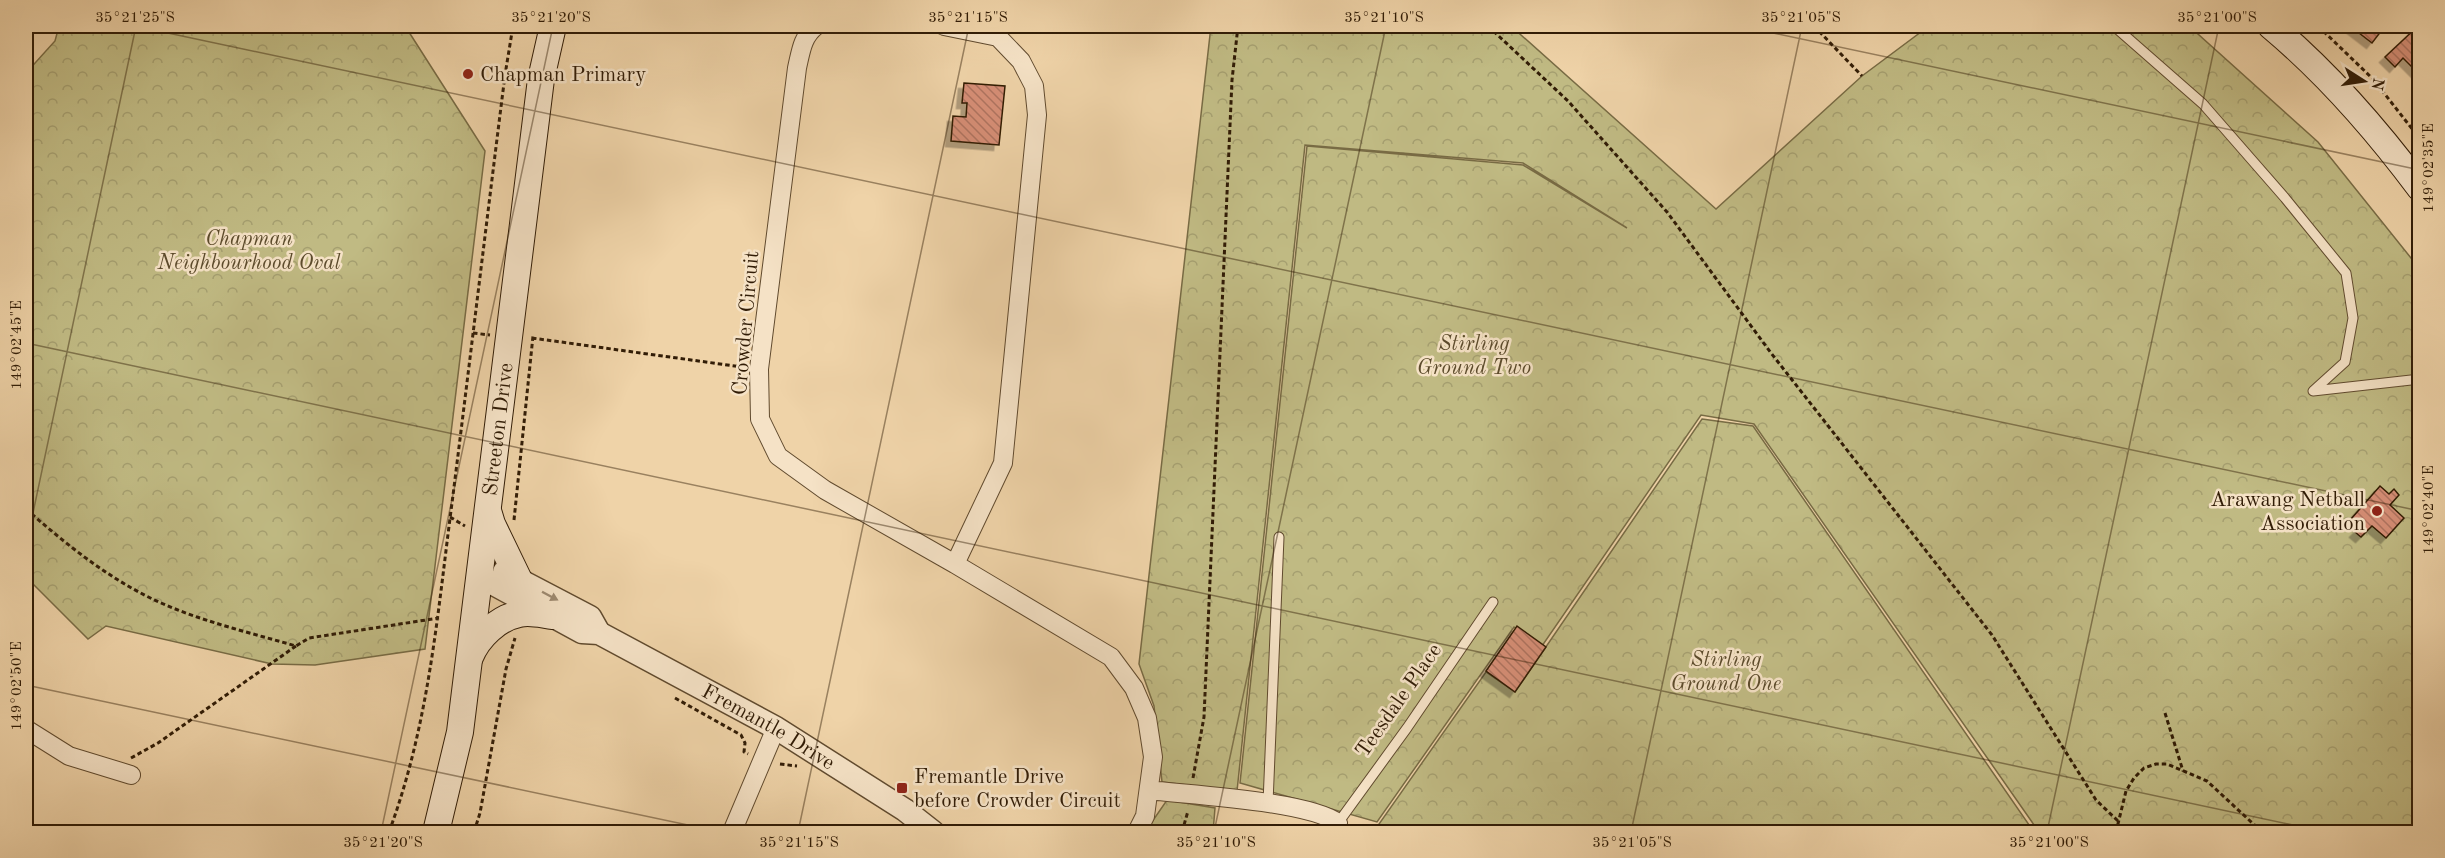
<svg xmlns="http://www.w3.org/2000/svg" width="2445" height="858" viewBox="0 0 2445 858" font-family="'Old Standard TT',serif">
  <defs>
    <pattern id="park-crowns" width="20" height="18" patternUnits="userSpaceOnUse" patternTransform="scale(1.5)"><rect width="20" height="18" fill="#c0ba83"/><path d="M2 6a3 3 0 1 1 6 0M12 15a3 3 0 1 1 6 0" fill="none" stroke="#a59f70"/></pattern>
    <pattern id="building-back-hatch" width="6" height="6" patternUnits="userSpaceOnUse" patternTransform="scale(1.5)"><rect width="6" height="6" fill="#d68e76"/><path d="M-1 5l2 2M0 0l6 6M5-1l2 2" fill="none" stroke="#ae735f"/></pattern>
    <filter id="shadow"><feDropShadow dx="-5.5" dy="5.5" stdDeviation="0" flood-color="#0004"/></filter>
  </defs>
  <rect width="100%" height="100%" fill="#efd3a8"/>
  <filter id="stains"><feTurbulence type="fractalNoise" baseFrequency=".00333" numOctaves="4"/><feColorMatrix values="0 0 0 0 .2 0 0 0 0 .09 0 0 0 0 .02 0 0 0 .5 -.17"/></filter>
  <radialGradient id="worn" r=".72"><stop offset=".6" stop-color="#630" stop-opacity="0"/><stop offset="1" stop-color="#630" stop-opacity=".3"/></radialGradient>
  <path fill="url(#park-crowns)" stroke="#786b44" stroke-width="1.5" d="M 59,26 L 395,26 L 407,29 L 485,151 L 425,649 L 315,665 L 272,664 L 106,626 L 88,639 L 26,577 L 26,73 L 55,41 Z
    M 1211,26 L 1511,26 L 1716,209 L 1862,76 L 1929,26 L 2189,26 L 2318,142 L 2419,268 L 2419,832 L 2039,832 L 1754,424 L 1701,415 L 1542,646 L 1514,627 L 1377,822 L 1240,783 L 1307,146 L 1523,165 L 1627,228 L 1523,163 L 1305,145 L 1237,791 L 1162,782 L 1154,706 L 1139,664 Z
    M 1702,419 L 1753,426 L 2034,832 L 1389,832 L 1379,824 L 1486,672 L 1515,692 Z
    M 1167,800 L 1215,808 L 1213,832 L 1145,832 Z"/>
  <path fill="url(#building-back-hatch)" stroke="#311c06" stroke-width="1.5" filter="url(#shadow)" d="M 2350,26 L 2385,26 L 2372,43 Z
    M 2418,26 L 2420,26 L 2420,75 L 2403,58 L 2395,67 L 2385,57 Z
    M 964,83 L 1005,86 L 999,145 L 951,141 L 953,116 L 966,117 L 967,103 L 962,103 Z
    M 2380,486 L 2389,494 L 2394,489 L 2399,495 L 2390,505 L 2404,518 L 2386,538 L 2372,526 L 2361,537 L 2355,532 L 2360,527 L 2351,519 Z
    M 1517,626 L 1546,647 L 1515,692 L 1486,671 Z"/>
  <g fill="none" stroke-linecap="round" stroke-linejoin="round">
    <defs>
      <path id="service" d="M 2114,26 L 2203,104 L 2285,198 L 2346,273 L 2353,318 L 2345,362 L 2313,391 L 2420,379
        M 1268,803 L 1279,537
        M 1348,832 L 1338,823 L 1407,728 L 1493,602"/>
      <path id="minor" d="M 816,26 C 802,37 801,51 797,68 L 759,369 L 760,419 L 778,456 L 825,490 L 955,564 L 1003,463 L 1037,115 L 1034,86 L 1021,61 L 998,37 L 944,26
        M 955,564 L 1111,657 L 1134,688 L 1147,718 L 1153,757 L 1145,816 L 1137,832
        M 26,729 L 69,756 L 131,775
        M 1149,790 C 1191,795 1309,801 1338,823
        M 732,832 L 776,728"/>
      <g id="tertiary">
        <path d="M 504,572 L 590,617 L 599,633"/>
        <path id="s1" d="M 479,576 L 582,632 L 599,633 L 776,728 L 905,810 L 933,832"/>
      </g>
      <g id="secondary">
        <path d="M 2271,26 C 2327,73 2376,129 2420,188"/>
        <path d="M 489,514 L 492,524 L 519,580"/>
        <path d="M 470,657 C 478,637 498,618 519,614 C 530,611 543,615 553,616"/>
        <path id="s2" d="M 436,832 L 460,732 L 541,79 L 553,26"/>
      </g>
    </defs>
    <use href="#service" stroke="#604a2e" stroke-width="11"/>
    <use href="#minor" stroke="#604a2e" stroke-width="20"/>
    <use href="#tertiary" stroke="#604a2e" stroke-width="25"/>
    <use href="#secondary" stroke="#311c06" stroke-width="28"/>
    <path stroke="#311c06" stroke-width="3" stroke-dasharray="4.5 3" stroke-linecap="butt" d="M 1488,26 L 1568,101 L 1667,212 L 1771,353 L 1992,635 L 2096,800 L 2118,821
      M 1814,26 L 1862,76
      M 2318,26 L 2373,79 L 2420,139
      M 26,36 L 32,26
      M 505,75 L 519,76
      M 473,333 L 490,335
      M 532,338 L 742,367
      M 26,509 C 67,545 110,580 161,603 C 204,622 251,633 296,646 L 309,638 L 439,618
      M 450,517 L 465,526
      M 514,520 L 533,336
      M 675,698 L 741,735 L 745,743 L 744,752 L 748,754
      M 2165,713 L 2183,771
      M 131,758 L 158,743 L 296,646
      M 780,764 L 797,766
      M 1193,778 L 1204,717 L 1232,80 L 1238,26
      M 389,832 C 429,724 437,617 452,503 C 470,360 487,218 505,75 L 513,26
      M 474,832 L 480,813 L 506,669 L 515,638
      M 1182,832 L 1188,811
      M 2116,832 L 2126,791 L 2134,778 L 2144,768 L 2156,764 L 2167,764 L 2207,781 L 2262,832"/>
    <use href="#service" stroke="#f5e2c6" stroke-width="9"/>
    <use href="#minor" stroke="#f5e2c6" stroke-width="18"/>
    <use href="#tertiary" stroke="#f5e2c6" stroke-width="22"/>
    <use href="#secondary" stroke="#f5e2c6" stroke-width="26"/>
  </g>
  <defs><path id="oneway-solid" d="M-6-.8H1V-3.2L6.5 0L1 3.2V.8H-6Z" transform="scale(1.5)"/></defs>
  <use fill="#9d8970" href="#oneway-solid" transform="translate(550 596) rotate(28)"/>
  <path fill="none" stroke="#311c06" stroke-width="1.5" stroke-opacity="0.45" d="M 135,26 L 2420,511M 1740,26 L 2420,170M 26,343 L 2326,832M 26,546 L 136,26M 26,685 L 721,832M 381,832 L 553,26M 798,832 L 969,26M 1214,832 L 1386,26M 1631,832 L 1802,26M 2047,832 L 2219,26"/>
  <g fill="#8f2418" stroke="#f5e2c6" stroke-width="2">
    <circle cx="468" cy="74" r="6"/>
    <circle cx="2377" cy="511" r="6"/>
    <rect x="896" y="782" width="12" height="12" rx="3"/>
  </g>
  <g text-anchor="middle" stroke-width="5" stroke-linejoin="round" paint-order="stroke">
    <g font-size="21" fill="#311c06" stroke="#f5e2c6" text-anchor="start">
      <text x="480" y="81">Chapman Primary</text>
      <text x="2365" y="506" text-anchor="end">Arawang Netball<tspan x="2365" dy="24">Association</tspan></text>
      <text x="914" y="783">Fremantle Drive<tspan x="914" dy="24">before Crowder Circuit</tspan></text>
    </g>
    <g font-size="21" font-style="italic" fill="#5c4b2c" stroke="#f5e2c6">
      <text x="249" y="245">Chapman<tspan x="249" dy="24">Neighbourhood Oval</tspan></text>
      <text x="1474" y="350">Stirling<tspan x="1474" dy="24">Ground Two</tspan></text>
      <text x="1726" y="666">Stirling<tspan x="1726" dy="24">Ground One</tspan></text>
    </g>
    <g font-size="21" fill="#311c06" stroke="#f5e2c6">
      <text transform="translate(745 323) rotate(-85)" y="7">Crowder Circuit</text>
      <text dy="7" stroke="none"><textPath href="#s2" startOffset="408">Streeton Drive</textPath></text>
      <text transform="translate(1398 700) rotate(-55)" y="7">Teesdale Place</text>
      <text dy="7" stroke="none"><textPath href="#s1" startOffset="328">Fremantle Drive</textPath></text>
    </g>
  </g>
  <rect width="2445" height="858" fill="none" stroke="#efd3a8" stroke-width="66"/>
  <g transform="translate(2364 81) rotate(102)" stroke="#f5e2c6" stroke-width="4.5" paint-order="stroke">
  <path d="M0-4.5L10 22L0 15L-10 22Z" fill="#311c06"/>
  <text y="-9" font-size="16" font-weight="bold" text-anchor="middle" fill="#311c06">N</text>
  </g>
  <rect x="33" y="33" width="2379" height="792" fill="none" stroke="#311c06" stroke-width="2"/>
  <g font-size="15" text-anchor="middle" fill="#311c06">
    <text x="135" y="22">35°21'25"S</text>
    <text x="551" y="22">35°21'20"S</text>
    <text x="968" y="22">35°21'15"S</text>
    <text x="1384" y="22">35°21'10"S</text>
    <text x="1801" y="22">35°21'05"S</text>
    <text x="2217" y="22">35°21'00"S</text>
    <text transform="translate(2428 168) rotate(-90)" y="5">149°02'35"E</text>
    <text transform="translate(16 345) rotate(-90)" y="5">149°02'45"E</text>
    <text transform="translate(2428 510) rotate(-90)" y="5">149°02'40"E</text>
    <text transform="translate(16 686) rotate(-90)" y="5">149°02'50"E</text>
    <text x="383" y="847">35°21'20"S</text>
    <text x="799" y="847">35°21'15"S</text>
    <text x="1216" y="847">35°21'10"S</text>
    <text x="1632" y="847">35°21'05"S</text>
    <text x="2049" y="847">35°21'00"S</text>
  </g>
  <rect width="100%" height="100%" filter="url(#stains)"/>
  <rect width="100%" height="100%" fill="url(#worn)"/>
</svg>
